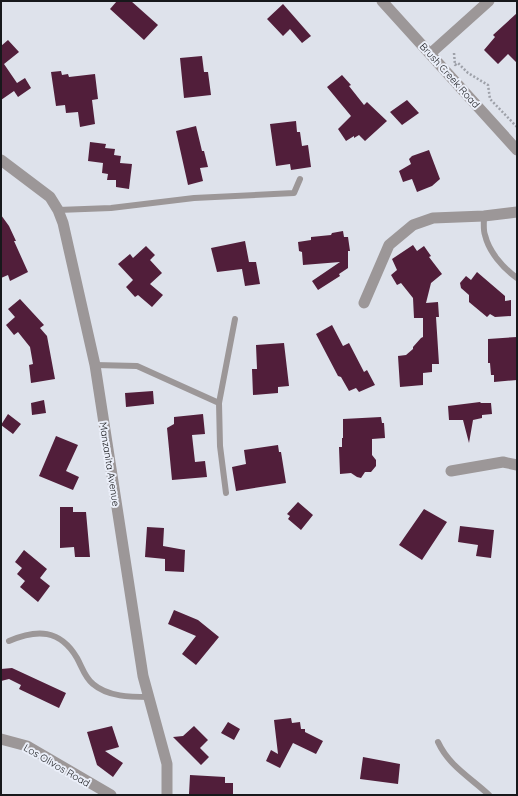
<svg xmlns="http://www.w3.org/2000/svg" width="518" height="796" viewBox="0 0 518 796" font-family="Quicksand,sans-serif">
  <rect width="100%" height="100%" fill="#dee2eb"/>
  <path fill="#511e3a" d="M 117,1 L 131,1 L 158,25 L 144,40 L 110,9 Z
    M 283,4 L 311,36 L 302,43 L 290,29 L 283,36 L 267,19 Z
    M 517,13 L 517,63 L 508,54 L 498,64 L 484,50 L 495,37 L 493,35 Z
    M 8,40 L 19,52 L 4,64 L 17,83 L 25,78 L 31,88 L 18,97 L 14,91 L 1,100 L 1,46 Z
    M 202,56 L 204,72 L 208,72 L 211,95 L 184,98 L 180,58 Z
    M 61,71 L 62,75 L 68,74 L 69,77 L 95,74 L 98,99 L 92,100 L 95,124 L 80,127 L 78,112 L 66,113 L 65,105 L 56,106 L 51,72 Z
    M 342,75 L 351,85 L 349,86 L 364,105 L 367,102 L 387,121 L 365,141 L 359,135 L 354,138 L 354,136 L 346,141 L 338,129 L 351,116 L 327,87 Z
    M 407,100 L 419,113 L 402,125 L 390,112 Z
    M 296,121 L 297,132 L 300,132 L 302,146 L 308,145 L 311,167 L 291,170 L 290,164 L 276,166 L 270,124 Z
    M 196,126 L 202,151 L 204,151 L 208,167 L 200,168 L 203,181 L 188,185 L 176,131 Z
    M 90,142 L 106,144 L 105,148 L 115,149 L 114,155 L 121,156 L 120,163 L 132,164 L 129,189 L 116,187 L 116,180 L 107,180 L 108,174 L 102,173 L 103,163 L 88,161 Z
    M 429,150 L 440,179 L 432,186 L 417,192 L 412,179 L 403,182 L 399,171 L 411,164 L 409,159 L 412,156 Z
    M 1,215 L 9,226 L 16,241 L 14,241 L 28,272 L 10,281 L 8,275 L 1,278 Z
    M 343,231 L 344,237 L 348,237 L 350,251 L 348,251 L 348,268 L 339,274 L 340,276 L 318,290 L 312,281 L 340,262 L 303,265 L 302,252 L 299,251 L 298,242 L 311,240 L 311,237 L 331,235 L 332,233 Z
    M 245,241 L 249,262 L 256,262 L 260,284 L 245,286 L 242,269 L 217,272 L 211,248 Z
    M 413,245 L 417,251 L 424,246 L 431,256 L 429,257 L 442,274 L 431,283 L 426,303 L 438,302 L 439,317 L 436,317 L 439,364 L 432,364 L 432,372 L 423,373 L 423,385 L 400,387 L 398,356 L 406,355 L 413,349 L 413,347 L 421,338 L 423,337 L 423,318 L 414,318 L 413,298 L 401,283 L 397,285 L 391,275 L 397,270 L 392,259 Z
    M 146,246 L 155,255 L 150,260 L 162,273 L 150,284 L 163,295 L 152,307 L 138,295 L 135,297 L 126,287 L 133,280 L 118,264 L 130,254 L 133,258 Z
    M 477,272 L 505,296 L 505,301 L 511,300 L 511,316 L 495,317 L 490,314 L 487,317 L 469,302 L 469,295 L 461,288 L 460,283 L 466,276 L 471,280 Z
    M 20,299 L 44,325 L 40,328 L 47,336 L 55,379 L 31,383 L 29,365 L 33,364 L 30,347 L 18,332 L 14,335 L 6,325 L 15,317 L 8,309 Z
    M 332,325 L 343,346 L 349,343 L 364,372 L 367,370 L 375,385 L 359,392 L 356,388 L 349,391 L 341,377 L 338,376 L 316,334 Z
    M 517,337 L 517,380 L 494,382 L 494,375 L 491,375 L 490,363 L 488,363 L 488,339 Z
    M 284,343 L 289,386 L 278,387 L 278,393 L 253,395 L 252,369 L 257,369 L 256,345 Z
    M 153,391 L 154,404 L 126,407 L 125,393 Z
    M 44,400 L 46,413 L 32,415 L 31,403 Z
    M 480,402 L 481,403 L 491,403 L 492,414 L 482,415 L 482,418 L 473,420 L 469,443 L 463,420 L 449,420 L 448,406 Z
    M 8,414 L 21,424 L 13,434 L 1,425 Z
    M 203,414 L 205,434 L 192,435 L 195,462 L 205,461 L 207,477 L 172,480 L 167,428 L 174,424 L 174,417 Z
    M 381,417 L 382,423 L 384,423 L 385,438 L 372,439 L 372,455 L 376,460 L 376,466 L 371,472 L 365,472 L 361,478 L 357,477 L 351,473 L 340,474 L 339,447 L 342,447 L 342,438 L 343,438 L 343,419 Z
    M 56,436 L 78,445 L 66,471 L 79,477 L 73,490 L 39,476 Z
    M 278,445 L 279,452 L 281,452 L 286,483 L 236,491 L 232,467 L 246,464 L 244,450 Z
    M 298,502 L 313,515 L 301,530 L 288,519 L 290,516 L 287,514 Z
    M 60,507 L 73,507 L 73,512 L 86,512 L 90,557 L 75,557 L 74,547 L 60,548 Z
    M 424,509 L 447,522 L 422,560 L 399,545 Z
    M 460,526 L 494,530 L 491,558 L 476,556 L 478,545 L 458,542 Z
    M 147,527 L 164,528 L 163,546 L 185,550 L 184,572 L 165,571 L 165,559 L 145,557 Z
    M 24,550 L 47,569 L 40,578 L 50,586 L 38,602 L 20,587 L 25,581 L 17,574 L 22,568 L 15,562 Z
    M 174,610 L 198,620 L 219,637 L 196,665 L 182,654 L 196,636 L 168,624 Z
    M 12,668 L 66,693 L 59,708 L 19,689 L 21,685 L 9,679 L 1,681 L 1,669 Z
    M 291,718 L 292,723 L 300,722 L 301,729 L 305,729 L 305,732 L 323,741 L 316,754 L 293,743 L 280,768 L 266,761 L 271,750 L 278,754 L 274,720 Z
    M 228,722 L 240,729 L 234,740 L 221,733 Z
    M 112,726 L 119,747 L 105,751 L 123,763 L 113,777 L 97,765 L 87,732 Z
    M 194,726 L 208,740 L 200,748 L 209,757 L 201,765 L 173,737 L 183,736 Z
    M 363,757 L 400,764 L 398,784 L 360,779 Z
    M 190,775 L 225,777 L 225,783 L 233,783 L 233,795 L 189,794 Z"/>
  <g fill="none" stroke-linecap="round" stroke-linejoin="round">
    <path stroke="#9ea1a9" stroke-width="2.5" stroke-dasharray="2 2" stroke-linecap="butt" d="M 454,53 L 455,65 L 458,63 L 468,73 L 488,85 L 490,99 L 517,127"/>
    <path stroke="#9c9798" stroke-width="6" d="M 58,210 L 111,208 L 194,198 L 294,193 L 300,179
      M 484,216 C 484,222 483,230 485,235 C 489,252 503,268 517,278
      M 95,365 L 137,366 L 219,403
      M 226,493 L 220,446 L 219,403 L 235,319
      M 9,641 C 37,629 60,629 77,658 C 82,667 85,678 93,684 C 108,697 131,697 149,697
      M 438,742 C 449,766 471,778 489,795"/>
    <path stroke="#9c9798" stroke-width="11" d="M 431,53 L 489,1
      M 1,160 L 50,197 L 58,210 L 63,223 L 95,365 L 143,676 L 167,764 L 167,795
      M 364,303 L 389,245 L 413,225 L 433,218 L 484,216 L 517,212
      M 451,471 L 503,462 L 517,465
      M 1,739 L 27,746 L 111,795"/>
    <path stroke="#9c9798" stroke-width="11" d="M 382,1 L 517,150"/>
  </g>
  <g text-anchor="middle" stroke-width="4" stroke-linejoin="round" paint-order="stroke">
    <g font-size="10" fill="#17181b" stroke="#ebeff9">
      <text transform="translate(450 75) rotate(48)" y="4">Brush Creek Road</text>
      <text transform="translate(110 464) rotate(81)" y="4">Manzanita Avenue</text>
      <text transform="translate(57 765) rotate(30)" y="4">Los Olivos Road</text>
    </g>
  </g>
  <rect width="518" height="796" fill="none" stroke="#17181b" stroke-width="4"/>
</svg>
